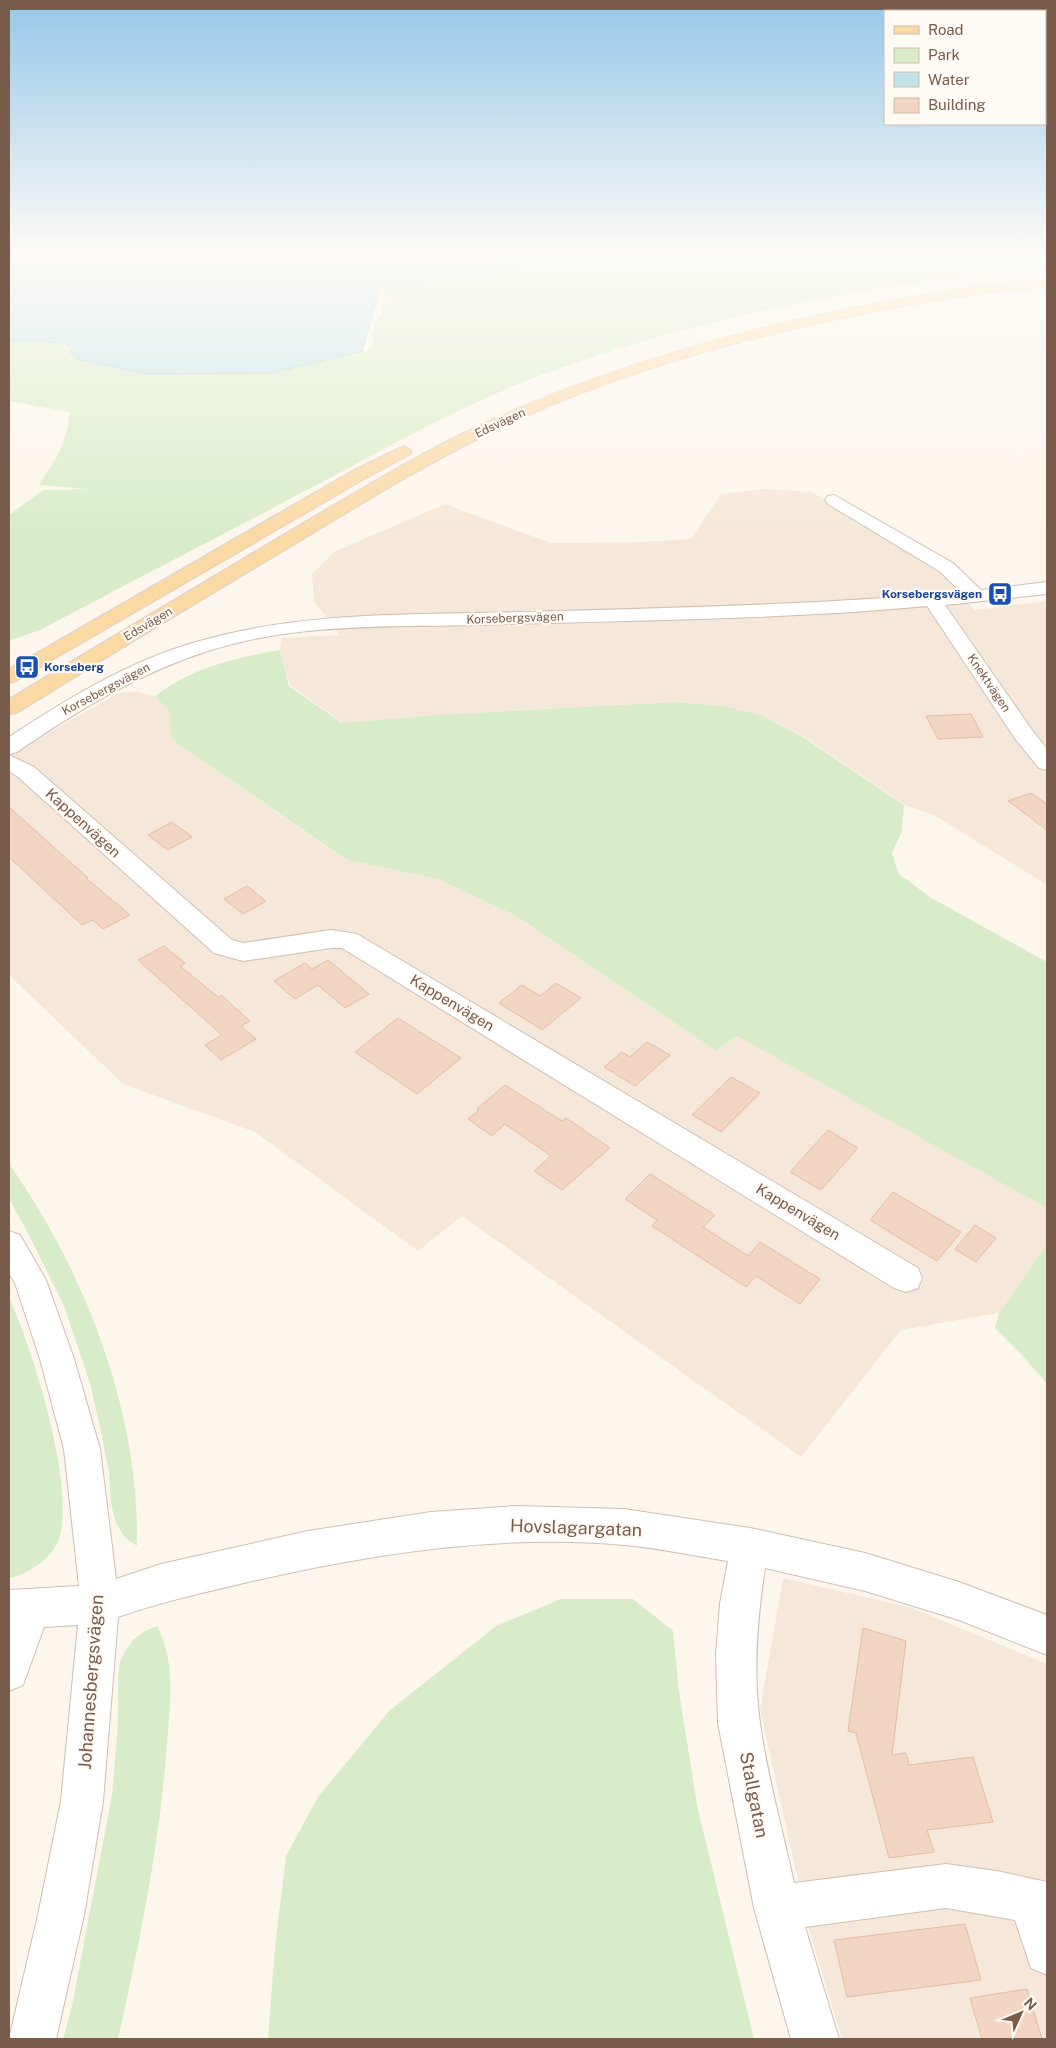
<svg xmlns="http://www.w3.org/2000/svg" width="1056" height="2048" viewBox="0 0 1056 2048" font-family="'Public Sans',sans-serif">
  <rect width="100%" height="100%" fill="#fdf6ec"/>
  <path fill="#f5e8da" d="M 764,489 L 812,492 L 929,562 L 975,610 L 1047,601 L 1047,885 L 934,815 L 905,805 L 803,736 L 761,715 L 723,706 L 674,702 L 435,715 L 343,723 L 290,685 L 280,650 L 282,638 L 340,635 L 314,601 L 312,574 L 334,552 L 445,504 L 551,543 L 641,542 L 691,539 L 721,494 Z
    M 138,692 L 155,696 L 170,712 L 171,739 L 346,860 L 438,879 L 515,916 L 716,1051 L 738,1036 L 1047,1208 L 1047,1242 L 999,1313 L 901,1330 L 801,1457 L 462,1216 L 418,1251 L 255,1132 L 123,1084 L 9,975 L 9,756 L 118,693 Z
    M 783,1578 L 912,1608 L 1047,1664 L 1047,2039 L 842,2039 L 809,1930 L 760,1710 Z"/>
  <path fill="#d8ecc9" d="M 533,254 L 1047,254 L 1047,268 C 877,283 705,315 544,374 C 468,402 395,443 324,481 C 229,531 135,580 40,630 L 9,641 L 9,515 L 43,490 L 87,489 L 39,485 C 54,462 69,440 69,412 L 9,401 L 9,340 L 63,344 L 73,347 L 70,353 L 80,361 L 147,374 L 271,373 L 372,349 L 375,321 L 382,315 L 380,307 L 388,299 L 381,286 L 459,281 L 511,272 Z
    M 280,650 L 289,686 L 342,723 L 435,715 L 675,702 L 723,706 L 761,715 L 803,737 L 904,805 L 902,831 L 892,853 L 899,874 L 930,897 L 1047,962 L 1047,1208 L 737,1036 L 716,1051 L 516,916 L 438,879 L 347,860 L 171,739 L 170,712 L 155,696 C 192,668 234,658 280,650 Z
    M 9,1164 C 85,1271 140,1413 137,1546 L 125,1538 L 116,1523 L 111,1504 L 109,1472 L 100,1427 L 90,1383 L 64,1306 L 29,1235 L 9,1199 Z
    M 1047,1243 L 1047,1384 L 1025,1358 L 995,1328 L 999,1313 Z
    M 9,1298 C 32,1346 78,1493 58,1541 C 51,1559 29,1573 11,1578 L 9,1577 Z
    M 561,1599 L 633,1599 L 673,1631 L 679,1692 L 698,1810 L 754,2039 L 268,2039 L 275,1947 L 286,1856 L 318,1797 L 389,1711 L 496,1626 Z
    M 157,1626 C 176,1661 170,1705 167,1743 C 160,1843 140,1941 118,2039 L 63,2039 L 72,2006 L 112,1795 L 118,1723 L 118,1674 L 120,1662 L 125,1651 L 133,1640 L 145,1631 Z"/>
  <path fill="#bfe3e8" stroke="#a5d3da" d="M 9,254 L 534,254 L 519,267 L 455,279 L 381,286 L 362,351 L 271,373 L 147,374 L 80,360 L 70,353 L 73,347 L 63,343 L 9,340 Z"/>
  <path fill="#f3d5c3" stroke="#e6bba3" d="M 971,714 L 983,737 L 938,739 L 926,716 Z
    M 1031,793 L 1047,804 L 1047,830 L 1008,801 Z
    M 9,807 L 88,878 L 86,878 L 130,915 L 103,929 L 93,920 L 82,925 L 9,857 Z
    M 172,822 L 192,837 L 168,850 L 148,835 Z
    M 247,886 L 266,901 L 243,914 L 224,899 Z
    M 164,946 L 185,963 L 180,966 L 218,997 L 221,995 L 250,1021 L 241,1026 L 256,1039 L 221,1060 L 205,1045 L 222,1035 L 138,960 Z
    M 328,960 L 369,994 L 345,1008 L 318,985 L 295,999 L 274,981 L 305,963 L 312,969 Z
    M 556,983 L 581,998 L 542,1030 L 499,1003 L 522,985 L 540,996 Z
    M 398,1018 L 461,1058 L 417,1094 L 355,1052 Z
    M 647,1042 L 670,1055 L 635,1086 L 604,1067 L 622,1052 L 630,1057 Z
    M 731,1077 L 760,1093 L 721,1132 L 692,1115 Z
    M 505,1085 L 562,1121 L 566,1118 L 610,1148 L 562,1190 L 534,1171 L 551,1156 L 505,1124 L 492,1136 L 468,1119 L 479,1110 L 477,1109 Z
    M 828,1130 L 858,1148 L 821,1190 L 790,1172 Z
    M 650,1174 L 715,1215 L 703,1227 L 748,1256 L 760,1242 L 820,1279 L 800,1304 L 756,1276 L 746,1287 L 652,1226 L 657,1220 L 625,1199 Z
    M 893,1192 L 961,1232 L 937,1261 L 870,1220 Z
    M 975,1225 L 996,1238 L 976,1262 L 955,1249 Z
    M 863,1628 L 906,1641 L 892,1755 L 906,1753 L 909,1765 L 973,1757 L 993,1822 L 927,1830 L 934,1852 L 889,1858 L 856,1733 L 848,1731 Z
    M 965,1924 L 981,1980 L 847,1997 L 834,1940 Z
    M 1027,1989 L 1042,2039 L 982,2039 L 970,1998 Z"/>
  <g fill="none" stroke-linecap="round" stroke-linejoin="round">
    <defs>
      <path id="minor" d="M 834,495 L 953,563 L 981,590 L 1047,582 L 1047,594 L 945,605 L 1032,730 L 1047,749 L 1047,770 L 1039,768 L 1016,740 L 927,606 C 778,620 629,620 479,625 C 389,627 295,623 208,651 C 139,673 77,711 17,752 L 9,754 L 9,737 C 67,699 129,661 196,642 C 301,611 411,615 519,612 C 666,608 814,605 961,592 L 939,571 L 828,504 L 825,500 L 828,496 Z
        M 9,755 L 34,767 L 232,940 L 243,943 L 331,930 L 357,934 L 918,1268 L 922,1278 L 918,1288 L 906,1292 L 894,1288 L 342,948 L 331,948 L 243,961 L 214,953 L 18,777 L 9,771 Z
        M 9,1231 L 20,1235 L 46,1280 L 74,1359 L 100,1449 L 116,1579 L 161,1564 L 308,1531 L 431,1512 L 516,1506 L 624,1509 L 750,1528 L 865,1553 L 959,1582 L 1047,1615 L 1047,1655 L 959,1620 L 865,1591 L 765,1568 C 757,1619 753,1672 760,1723 C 767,1776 783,1831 794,1883 L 946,1864 L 997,1871 L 1047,1882 L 1047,1975 L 1031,1968 L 1015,1920 L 946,1908 L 805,1927 L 839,2039 L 791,2039 L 754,1908 L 718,1723 L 716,1654 L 720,1604 L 728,1561 C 694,1556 659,1548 624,1545 C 500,1534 377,1553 257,1580 C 210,1591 164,1601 118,1617 L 103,1801 L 84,1915 L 56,2039 L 9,2039 L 38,1915 L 61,1801 L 78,1625 L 44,1627 L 23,1685 L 9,1691 L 9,1590 L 79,1586 L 64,1449 L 40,1359 L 15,1283 L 9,1273 Z"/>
      <path id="major" d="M 1047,279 L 1047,287 C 988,291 931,301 873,312 C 754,335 637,367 526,416 C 441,454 362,503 283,551 C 194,604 105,658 17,713 L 9,714 L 9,699 C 95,647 181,596 268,544 C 333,506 398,465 466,432 C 595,370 732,331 872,304 C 930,293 988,283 1047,279 Z
        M 404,446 L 412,451 L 410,454 L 366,478 L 16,681 L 9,683 L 9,669 L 354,470 Z"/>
    </defs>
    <use href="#minor" stroke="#d1beb0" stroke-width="2"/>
    <use href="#major" stroke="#dad1cd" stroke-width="2"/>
    <use href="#minor" fill="#fff" fill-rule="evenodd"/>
    <use href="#major" fill="#fbd9a5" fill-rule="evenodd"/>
  </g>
  <linearGradient id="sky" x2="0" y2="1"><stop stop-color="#97c7e8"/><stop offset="0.47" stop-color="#fefbf6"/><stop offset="1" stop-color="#fefbf6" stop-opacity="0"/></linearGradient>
  <rect width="1056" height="541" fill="url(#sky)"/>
  <defs>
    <symbol id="bus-square" viewBox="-11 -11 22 22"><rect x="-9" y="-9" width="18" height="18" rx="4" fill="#1a4fb4" stroke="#fffaf3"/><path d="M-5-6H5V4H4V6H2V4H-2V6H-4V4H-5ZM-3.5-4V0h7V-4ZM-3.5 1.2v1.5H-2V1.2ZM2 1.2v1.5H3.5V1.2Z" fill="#fff"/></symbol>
  </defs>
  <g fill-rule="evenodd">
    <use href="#bus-square" x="986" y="580" width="28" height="28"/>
    <use href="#bus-square" x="13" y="653" width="28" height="28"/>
  </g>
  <g text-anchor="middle" stroke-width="4.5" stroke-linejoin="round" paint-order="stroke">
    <g font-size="12" fill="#7a5c4d" stroke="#fffaf3">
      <text transform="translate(500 423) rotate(-25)" y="4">Edsvägen</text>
      <text transform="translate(515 618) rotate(-2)" y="4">Korsebergsvägen</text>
      <text transform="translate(148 624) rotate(-31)" y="4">Edsvägen</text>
      <text transform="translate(989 683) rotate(56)" y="4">Knektvägen</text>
      <text transform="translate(106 689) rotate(-28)" y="4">Korsebergsvägen</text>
    </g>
    <g font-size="12" font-weight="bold" fill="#164399" stroke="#fffaf3" text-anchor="end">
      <text x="982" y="598">Korsebergsvägen</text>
      <text x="44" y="671" text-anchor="start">Korseberg</text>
    </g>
    <g font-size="15" fill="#7a5c4d" stroke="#fffaf3">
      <text transform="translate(83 823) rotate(42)" y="5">Kappenvägen</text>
      <text transform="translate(452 1003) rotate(31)" y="5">Kappenvägen</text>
      <text transform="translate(798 1212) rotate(31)" y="5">Kappenvägen</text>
    </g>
    <g font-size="18" fill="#7a5c4d" stroke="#fffaf3">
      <text transform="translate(576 1528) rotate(2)" y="6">Hovslagargatan</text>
      <text transform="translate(91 1682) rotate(-86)" y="6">Johannesbergsvägen</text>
      <text transform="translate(754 1795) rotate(79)" y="6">Stallgatan</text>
    </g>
  </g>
  <rect width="1056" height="2048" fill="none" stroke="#7a5c4d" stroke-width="20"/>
  <rect x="884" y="10" width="162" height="115" fill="#fffaf3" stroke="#cabbb1"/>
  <rect x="894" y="26" width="25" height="8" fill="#fbd9a5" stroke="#cabbb1"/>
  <text x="928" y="35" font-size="15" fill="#7a5c4d">Road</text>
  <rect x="894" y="48" width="25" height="15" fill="#d8ecc9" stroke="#cabbb1"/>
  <text x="928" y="60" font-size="15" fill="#7a5c4d">Park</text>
  <rect x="894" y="72" width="25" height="15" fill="#bfe3e8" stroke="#cabbb1"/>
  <text x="928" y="85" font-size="15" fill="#7a5c4d">Water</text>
  <rect x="894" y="98" width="25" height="15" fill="#f3d5c3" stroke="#cabbb1"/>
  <text x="928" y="110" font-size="15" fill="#7a5c4d">Building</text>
  <g transform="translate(1021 2013) rotate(46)" stroke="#fffaf3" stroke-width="4" paint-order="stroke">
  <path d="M0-4L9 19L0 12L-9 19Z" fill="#7a5c4d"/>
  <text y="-8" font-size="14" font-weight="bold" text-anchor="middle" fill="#7a5c4d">N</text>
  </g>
</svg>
